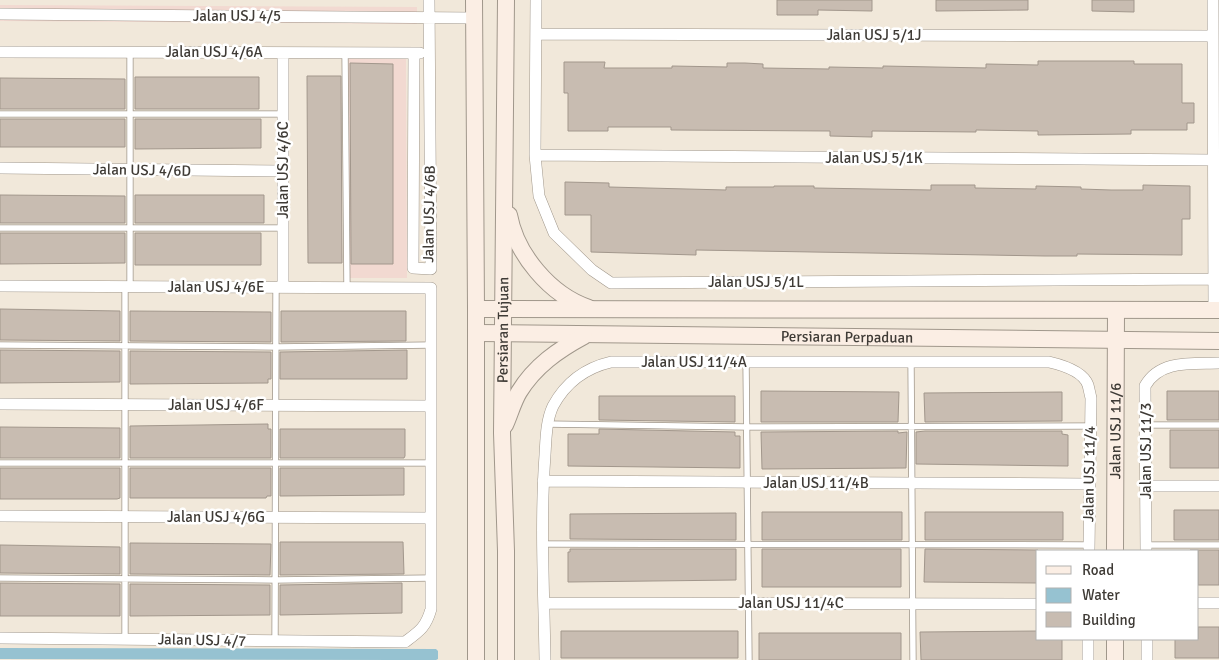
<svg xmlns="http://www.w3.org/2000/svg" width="1219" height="660" viewBox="0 0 1219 660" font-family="Signika,sans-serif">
  <rect width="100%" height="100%" fill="#f1e8da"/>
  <path fill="#f2d9d1" d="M 0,5 L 417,7 L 417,24 L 0,21 Z
    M 406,57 L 407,278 L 350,278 L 348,58 Z"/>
  <path fill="#96c2d1" d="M 0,648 L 436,649 L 438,651 L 438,659 L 436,660 L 399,660 L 0,659 Z"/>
  <path fill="#c8bcb1" stroke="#a2978c" d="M 777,0 L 872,0 L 872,11 L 818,10 L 818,15 L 777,15 Z
    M 936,0 L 1028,0 L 1028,10 L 936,11 Z
    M 1092,0 L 1134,0 L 1134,12 L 1092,11 Z
    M 1038,61 L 1134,61 L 1134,64 L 1182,64 L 1182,103 L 1194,103 L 1194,123 L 1187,123 L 1187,130 L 1131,130 L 1131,134 L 1038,135 L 1038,131 L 976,130 L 976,132 L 872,131 L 872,137 L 830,136 L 830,131 L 671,130 L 671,127 L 608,127 L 608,131 L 568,131 L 568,93 L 564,93 L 564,62 L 605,62 L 604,68 L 672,68 L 672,66 L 727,67 L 727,63 L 745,63 L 763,64 L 763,68 L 829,69 L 829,67 L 883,68 L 883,66 L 986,68 L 986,64 L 1038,65 Z
    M 350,63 L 393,64 L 393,264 L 351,264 Z
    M 307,76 L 341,76 L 342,263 L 308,263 Z
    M 135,77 L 259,77 L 259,109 L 135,109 Z
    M 0,78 L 125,79 L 125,109 L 0,109 Z
    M 0,119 L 125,119 L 125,147 L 0,147 Z
    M 135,119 L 261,119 L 261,148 L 135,149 Z
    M 565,182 L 609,183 L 609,187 L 726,190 L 726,187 L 774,187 L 774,186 L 814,186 L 814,188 L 931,190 L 931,185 L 975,185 L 975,188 L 1036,189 L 1036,186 L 1081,187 L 1081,189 L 1111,190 L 1143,190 L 1143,185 L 1190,186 L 1190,219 L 1182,219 L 1182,255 L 1077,254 L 1077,256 L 1045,256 L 696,250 L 696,255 L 591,252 L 591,215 L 565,215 Z
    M 0,195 L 125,196 L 125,223 L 0,223 Z
    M 135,195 L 264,195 L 264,223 L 135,223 Z
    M 0,233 L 125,233 L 125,263 L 0,264 Z
    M 135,233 L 261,233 L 261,265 L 135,265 Z
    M 0,309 L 120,311 L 120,341 L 0,340 Z
    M 130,311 L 271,312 L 271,342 L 130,341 Z
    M 281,311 L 406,311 L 406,341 L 281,342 Z
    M 0,350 L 120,351 L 120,382 L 0,383 Z
    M 407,350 L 407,379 L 280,379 L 280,352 Z
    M 130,351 L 271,352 L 271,379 L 268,379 L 268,383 L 130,384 Z
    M 761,391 L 899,392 L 898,422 L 761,422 Z
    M 1167,391 L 1219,391 L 1219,420 L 1167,420 Z
    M 1062,392 L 1062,421 L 925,422 L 924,393 Z
    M 599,396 L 735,396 L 735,422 L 599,420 Z
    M 268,424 L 268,429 L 271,429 L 271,458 L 130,458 L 130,426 Z
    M 0,427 L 120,428 L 120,458 L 0,458 Z
    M 280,429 L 405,429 L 405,456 L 404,458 L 280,458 Z
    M 599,429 L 735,432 L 735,436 L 740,436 L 740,468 L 568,466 L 568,434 L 599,434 Z
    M 1170,430 L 1219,430 L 1219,468 L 1170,468 Z
    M 898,431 L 898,433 L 907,432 L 906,468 L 762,469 L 761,432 Z
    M 925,431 L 1062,431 L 1062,434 L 1068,435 L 1068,466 L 916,464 L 916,432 Z
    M 0,468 L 120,468 L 120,498 L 117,499 L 0,499 Z
    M 130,468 L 271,468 L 271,496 L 267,496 L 266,498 L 130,498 Z
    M 280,468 L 404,468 L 404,495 L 280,496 Z
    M 1174,510 L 1219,510 L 1219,540 L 1174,540 Z
    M 762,512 L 902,512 L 902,540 L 762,540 Z
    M 925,512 L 1063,512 L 1063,540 L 925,540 Z
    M 736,513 L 736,540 L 570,539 L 570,514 Z
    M 280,542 L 403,542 L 404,574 L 280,575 Z
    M 130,543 L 271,544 L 270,575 L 130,574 Z
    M 0,545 L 120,547 L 120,574 L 0,573 Z
    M 570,549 L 736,549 L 736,580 L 568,582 L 568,552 L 570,552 Z
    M 762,549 L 901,549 L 901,587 L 762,587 Z
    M 925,549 L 1038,550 L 1038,583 L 924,582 Z
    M 1190,550 L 1219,550 L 1219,585 L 1198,585 L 1198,551 L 1190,551 Z
    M 0,583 L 120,584 L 120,616 L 0,616 Z
    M 402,583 L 402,613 L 280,615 L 280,585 Z
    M 130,584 L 270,585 L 270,615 L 130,616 Z
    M 1198,627 L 1219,627 L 1219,658 L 1175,658 L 1175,639 L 1198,639 Z
    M 561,631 L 738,631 L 738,658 L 561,658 Z
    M 1038,631 L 1038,639 L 1062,639 L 1062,660 L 921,660 L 920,632 Z
    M 759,633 L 901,633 L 901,660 L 759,660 Z"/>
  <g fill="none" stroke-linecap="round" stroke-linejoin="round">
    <defs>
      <path id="lane" d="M 345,53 L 347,288
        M 0,114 L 283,114
        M 0,228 L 283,228
        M 125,286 L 125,639
        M 130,286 L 130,52
        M 0,345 L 276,347 L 431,345
        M 746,362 L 749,660
        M 911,362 L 913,660
        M 547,424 L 747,427 L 1090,426
        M 1146,425 L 1219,425
        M 0,463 L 431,463
        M 544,544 L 1089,545
        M 1146,545 L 1219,545
        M 0,578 L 276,580 L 431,578
        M 275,641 L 276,287"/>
      <path id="street" d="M 536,0 L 535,155 L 539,196 L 554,233 L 592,270 L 611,283 L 1219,279
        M 1213,0 L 1214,310
        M 0,14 L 474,18
        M 536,34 L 1213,36
        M 0,52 L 420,53
        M 283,53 L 283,287
        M 414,53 L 413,268 L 431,269 L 429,0
        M 535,155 L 1213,160
        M 0,168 L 283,171
        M 0,286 L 431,288 L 431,609 C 426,627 420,631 405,642 L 0,638
        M 0,404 L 431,406
        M 543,481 L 1089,484
        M 1146,486 L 1219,486
        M 0,516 L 431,518
        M 1146,551 L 1145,386 C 1160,359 1193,364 1219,363
        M 544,603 L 1038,604
        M 1198,603 L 1219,603
        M 1147,639 L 1147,660
        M 545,660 C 544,592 540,523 545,455 C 546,439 546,421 553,406 C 566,382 585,368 611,362 L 1049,362 C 1062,365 1083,371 1088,385 C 1089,389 1090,394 1091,398 L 1089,551
        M 1088,660 L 1088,639"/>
      <g id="secondary">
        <path d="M 474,0 L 476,309 L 476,660"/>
        <path d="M 509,215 C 516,254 550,295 589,308"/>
        <path d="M 476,309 L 1219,310"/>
        <path id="s1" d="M 476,333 L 1219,341"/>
        <path d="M 505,425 C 510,414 513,402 519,392 C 535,366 558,350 584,336"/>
        <path id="s2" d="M 1115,551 L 1116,311"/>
        <path id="s3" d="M 506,660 L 506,551 L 502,433 L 506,0"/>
        <path d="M 1115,660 L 1115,639"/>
      </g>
    </defs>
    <use href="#lane" stroke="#a0978b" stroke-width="7"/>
    <use href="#street" stroke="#a0978b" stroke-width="12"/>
    <use href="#secondary" stroke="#a0978b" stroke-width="18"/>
    <use href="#lane" stroke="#fff" stroke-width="5.5"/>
    <use href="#street" stroke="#fff" stroke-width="11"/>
    <use href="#secondary" stroke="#fbeee4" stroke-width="16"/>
  </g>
  <g text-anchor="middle" stroke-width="5" stroke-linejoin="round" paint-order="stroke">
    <g font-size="15" fill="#3f3b36" stroke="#fff">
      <text x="237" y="21">Jalan USJ 4/5</text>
      <text x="874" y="40">Jalan USJ 5/1J</text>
      <text x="214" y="57">Jalan USJ 4/6A</text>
      <text x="874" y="163">Jalan USJ 5/1K</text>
      <text transform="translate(142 170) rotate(1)" y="5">Jalan USJ 4/6D</text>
      <text transform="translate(283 170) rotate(-90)" y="5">Jalan USJ 4/6C</text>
      <text transform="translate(429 214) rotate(-89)" y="5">Jalan USJ 4/6B</text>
      <text x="756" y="287">Jalan USJ 5/1L</text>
      <text x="216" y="292">Jalan USJ 4/6E</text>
      <text dy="5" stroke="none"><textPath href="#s3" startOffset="330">Persiaran Tujuan</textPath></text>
      <text dy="5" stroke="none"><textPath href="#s1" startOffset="371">Persiaran Perpaduan</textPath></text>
      <text x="694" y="367">Jalan USJ 11/4A</text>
      <text x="216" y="410">Jalan USJ 4/6F</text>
      <text dy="5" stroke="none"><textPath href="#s2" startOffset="120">Jalan USJ 11/6</textPath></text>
      <text transform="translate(1146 451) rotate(-90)" y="5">Jalan USJ 11/3</text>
      <text transform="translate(1089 474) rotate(-89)" y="5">Jalan USJ 11/4</text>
      <text x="816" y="488">Jalan USJ 11/4B</text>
      <text x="216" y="522">Jalan USJ 4/6G</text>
      <text x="791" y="608">Jalan USJ 11/4C</text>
      <text transform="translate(202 640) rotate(1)" y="5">Jalan USJ 4/7</text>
    </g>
  </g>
  <rect x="1036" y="550" width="162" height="90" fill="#ffffff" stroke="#b2b1af"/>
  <rect x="1046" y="566" width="25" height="8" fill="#fbeee4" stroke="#b2b1af"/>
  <text x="1082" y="575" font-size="15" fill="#3f3b36">Road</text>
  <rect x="1046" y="588" width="25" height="15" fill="#96c2d1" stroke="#b2b1af"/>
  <text x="1082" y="600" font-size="15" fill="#3f3b36">Water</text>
  <rect x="1046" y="612" width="25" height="15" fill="#c8bcb1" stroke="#b2b1af"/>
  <text x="1082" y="625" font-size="15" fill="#3f3b36">Building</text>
</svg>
